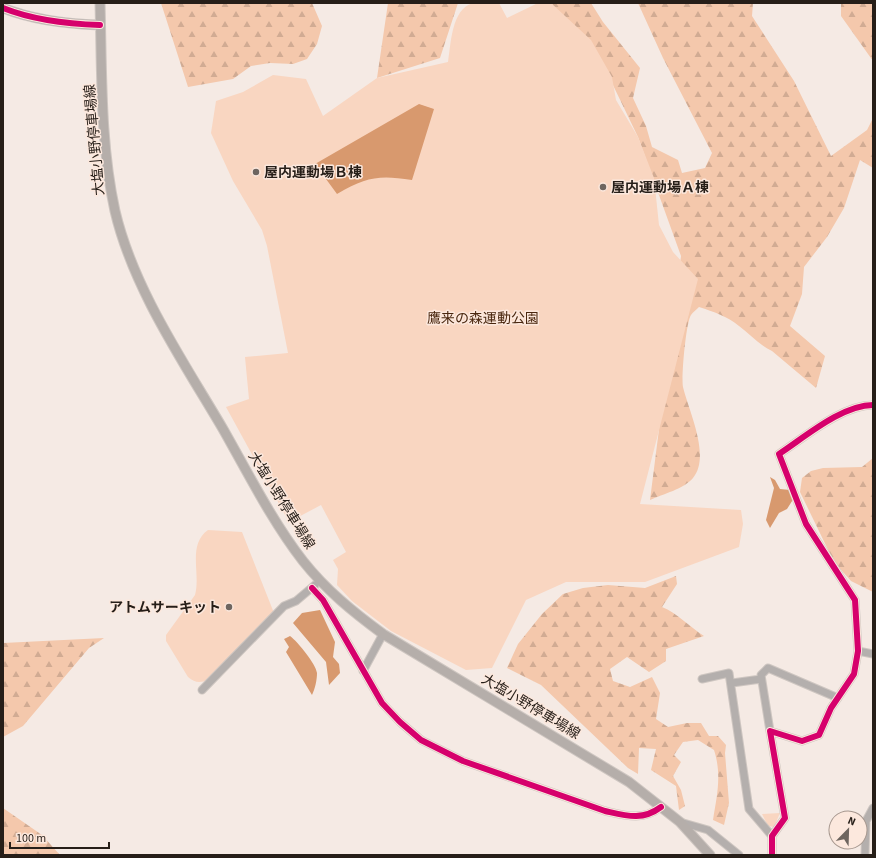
<svg xmlns="http://www.w3.org/2000/svg" width="876" height="858" viewBox="0 0 876 858" font-family="'Source Sans 3','Noto Sans JP',sans-serif">
  <defs>
    <pattern id="forest-firs" width="22" height="20" patternUnits="userSpaceOnUse"><rect width="22" height="20" fill="#f4c8ac"/><path d="M5 1l3.5 6h-7zM16 11l3.5 6h-7z" fill="#d1ab93"/></pattern>
  </defs>
  <rect width="100%" height="100%" fill="#f5eae4"/>
  <path fill="url(#forest-firs)" d="M 161,3 L 312,3 L 322,26 L 317,44 L 307,59 L 293,64 L 270,63 L 251,66 L 233,79 L 188,87 Z
    M 388,3 L 458,3 L 440,58 L 377,78 Z
    M 534,3 L 591,3 L 603,22 L 640,68 L 633,98 L 646,126 L 652,147 L 678,160 L 682,173 L 705,168 L 712,153 L 663,58 L 638,3 L 753,3 L 752,16 L 794,81 L 831,156 L 867,130 L 873,118 L 873,168 L 860,160 L 844,208 L 827,237 L 804,267 L 802,294 L 790,326 L 825,356 L 816,388 L 772,351 C 759,345 750,334 739,326 C 727,316 714,312 699,307 C 697,309 693,312 691,315 C 686,322 681,378 683,387 C 689,412 711,456 693,478 C 684,489 663,494 650,500 L 681,256 L 638,137 L 597,52 Z
    M 841,3 L 873,3 L 873,61 L 841,16 Z
    M 873,458 L 873,592 L 851,581 L 834,562 L 800,492 L 802,478 L 811,471 L 823,468 L 862,467 Z
    M 676,576 L 677,584 L 662,607 C 677,613 690,627 704,636 L 666,649 L 666,661 L 649,672 L 627,657 L 610,669 L 613,681 L 630,687 L 652,677 L 660,693 L 656,719 L 668,727 L 687,723 L 701,723 L 709,736 L 718,736 L 726,745 L 725,753 L 729,803 L 724,825 L 713,820 C 717,795 722,775 714,750 L 698,740 L 683,742 L 674,755 L 681,762 L 673,776 L 681,790 L 685,806 L 679,810 L 676,786 L 651,770 L 656,749 L 639,748 L 638,774 L 628,768 L 541,685 L 507,668 L 518,644 L 542,614 L 563,594 L 583,588 L 608,585 L 645,588 Z
    M 104,638 L 89,648 L 23,726 L 3,737 L 3,643 Z
    M 3,808 L 42,835 L 60,855 L 3,855 Z"/>
  <path fill="#f9d6c1" d="M 473,3 L 499,3 L 507,18 L 538,3 L 551,3 L 591,40 L 612,77 L 616,100 L 638,137 L 654,178 L 659,225 L 673,252 L 698,279 L 640,504 L 741,510 L 743,524 L 739,547 L 645,582 L 566,582 L 526,600 L 492,668 L 466,670 L 391,631 L 352,601 L 337,585 L 338,569 L 333,560 L 346,552 L 321,505 L 289,522 L 226,407 L 249,399 L 245,357 L 288,353 L 267,246 L 262,230 L 233,181 L 211,133 L 216,101 L 243,92 L 273,75 L 306,79 L 323,116 L 377,78 L 448,62 C 451,45 451,9 473,3 Z
    M 208,530 L 242,532 L 274,613 L 208,680 C 200,683 195,683 188,677 L 166,641 L 166,635 L 195,595 C 201,574 187,545 208,530 Z
    M 780,813 L 774,827 L 768,826 L 762,814 Z"/>
  <path fill="#d8996e" d="M 419,104 L 434,109 L 412,180 C 378,175 367,177 337,194 L 315,164 Z
    M 770,477 L 775,480 L 780,489 L 790,490 L 794,498 L 787,509 L 779,513 L 770,528 L 766,520 L 774,488 Z
    M 320,610 L 335,642 L 333,657 L 339,664 L 340,673 L 329,685 L 326,662 L 293,623 L 302,613 Z
    M 290,636 C 298,642 316,664 317,673 C 317,680 315,689 312,695 L 286,652 L 289,647 L 284,639 Z"/>
  <g fill="none" stroke-linecap="round" stroke-linejoin="round">
    <defs>
      <path id="street" d="M 312,588 L 323,600 L 382,703 L 400,722 L 421,740 L 463,761 L 605,811 C 627,816 642,821 661,807
        M 858,651 L 873,654
        M 363,671 L 383,634
        M 702,679 L 729,673 L 749,809 L 772,836
        M 732,683 L 761,679
        M 202,690 L 284,606 L 296,601 L 315,585
        M 770,731 L 761,675 L 768,668 L 838,698
        M 680,822 L 708,830 L 739,855
        M 772,855 L 772,836 L 785,818 L 770,731 L 802,741 L 819,735 L 831,708 L 854,674 L 858,651 L 855,600 L 806,524 L 779,454 C 805,437 842,405 873,405
        M 865,855 L 866,821 L 873,808"/>
      <path id="secondary" d="M 100,3 C 102,72 100,143 115,211 C 133,288 183,361 223,429 C 248,473 272,521 303,561 C 326,590 353,612 383,634 L 629,782 L 680,822 L 710,855
        M 3,8 C 33,20 68,24 100,25"/>
    </defs>
    <use href="#street" stroke="#cec6c1" stroke-width="9"/>
    <use href="#secondary" stroke="#cec6c1" stroke-width="11"/>
    <use href="#street" stroke="#b4afad" stroke-width="7"/>
    <use href="#secondary" stroke="#b5aeaa" stroke-width="9"/>
    <defs>
      <path id="cycleway" d="M 3,8 C 33,20 68,24 100,25
        M 312,588 L 323,600 L 382,703 L 400,722 L 421,740 L 463,761 L 605,811 C 627,816 642,821 661,807
        M 772,855 L 772,836 L 785,818 L 770,731 L 802,741 L 819,735 L 831,708 L 854,674 L 858,651 L 855,600 L 806,524 L 779,454 C 805,437 842,405 873,405"/>
    </defs>
    <use href="#cycleway" stroke="#fce8dd" stroke-width="8"/>
    <use href="#cycleway" stroke="#d6006c" stroke-width="6"/>
  </g>
  <g fill="#6e655f" stroke="#fce8dd" stroke-width="1.5">
    <circle cx="256" cy="172" r="4"/>
    <circle cx="603" cy="187" r="4"/>
    <circle cx="229" cy="607" r="4"/>
  </g>
  <g text-anchor="middle" stroke-width="3" stroke-linejoin="round" paint-order="stroke">
    <g font-size="14" fill="#261e18" stroke="#fce8dd">
      <text transform="translate(94 140) rotate(-95)" y="5">大塩小野停車場線</text>
      <text transform="translate(282 500) rotate(58)" y="5">大塩小野停車場線</text>
      <text transform="translate(531 706) rotate(31)" y="5">大塩小野停車場線</text>
    </g>
    <g font-size="14" font-weight="bold" fill="#261e18" stroke="#fce8dd" text-anchor="start">
      <text x="264" y="177">屋内運動場Ｂ棟</text>
      <text x="611" y="192">屋内運動場Ａ棟</text>
      <text x="221" y="612" text-anchor="end">アトムサーキット</text>
    </g>
    <g font-size="14" fill="#4a270f" stroke="#fce8dd">
      <text x="483" y="323">鷹来の森運動公園</text>
    </g>
  </g>
  <rect width="876" height="858" fill="none" stroke="#261e18" stroke-width="8"/>
  <g transform="translate(848 830) rotate(23)"><circle r="19" fill="#fce8dd" stroke="#a6978e"/>
  <path d="M0-3L7 15L0 10L-7 15Z" fill="#6e655f"/>
  <text y="-6" font-size="11" font-weight="bold" text-anchor="middle" fill="#261e18">N</text>
  </g>
  <path d="M10 842v6h99v-6" fill="none" stroke="#261e18" stroke-width="2"/>
  <text x="16" y="842" font-size="12" fill="#261e18" stroke="#fce8dd" stroke-width="3" paint-order="stroke">100 m</text>
</svg>
